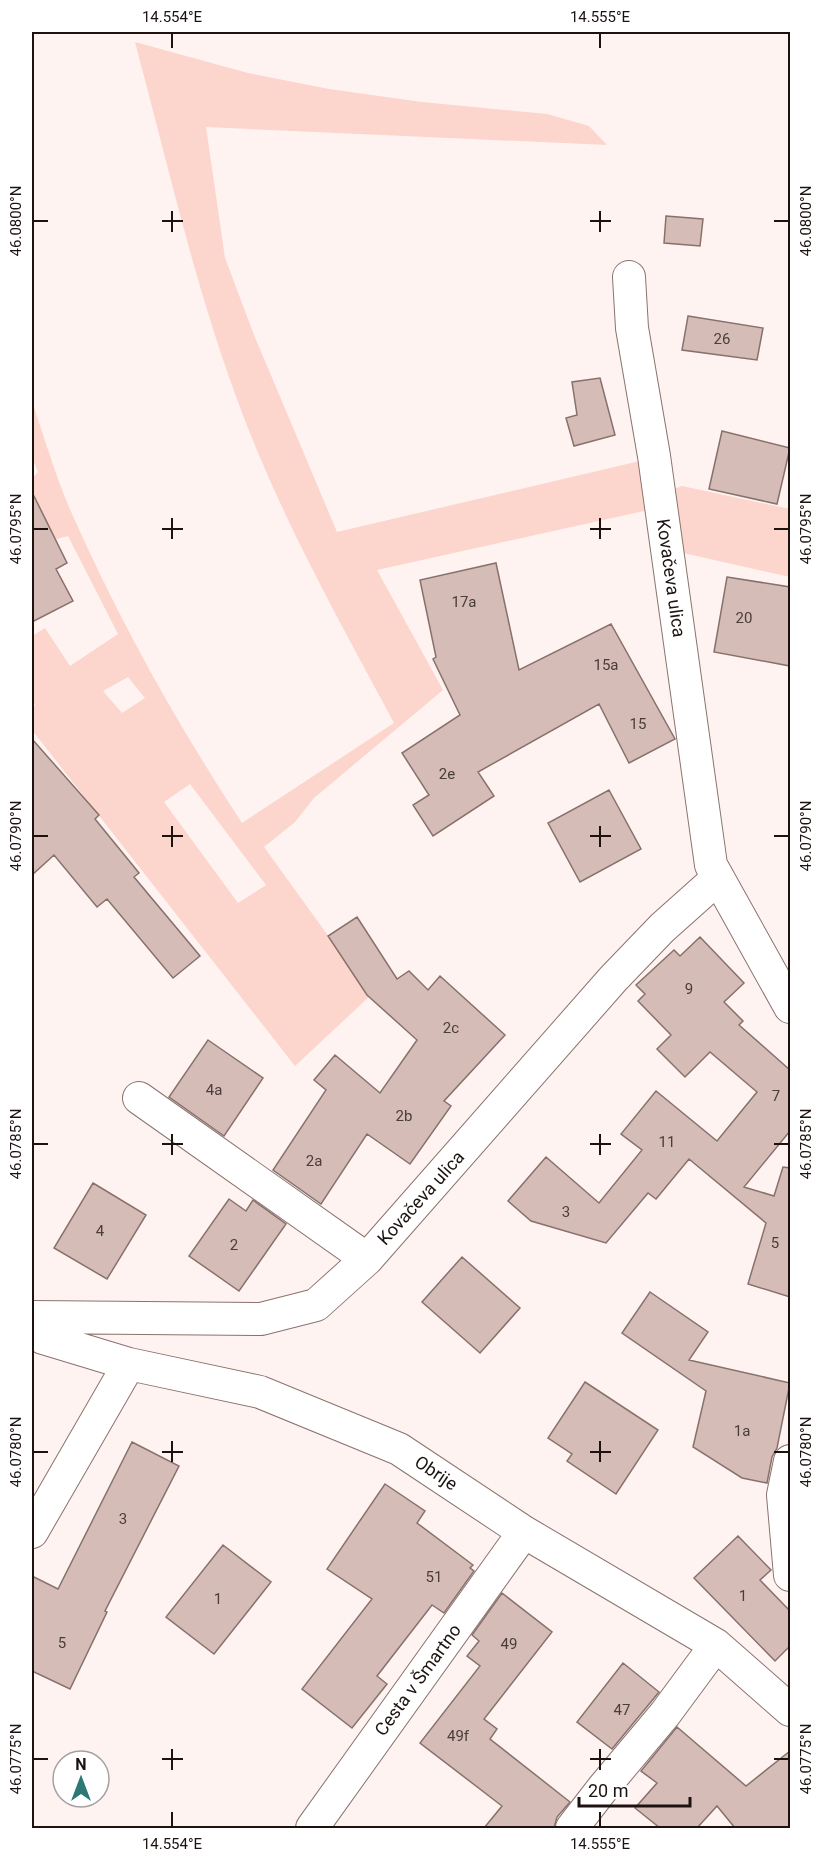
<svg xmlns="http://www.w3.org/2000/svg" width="822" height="1860" viewBox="0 0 822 1860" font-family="Roboto,sans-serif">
  <rect width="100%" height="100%" fill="#fef3f1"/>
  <path fill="#fcd5cc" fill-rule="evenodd" d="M 135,42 L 248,73 L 329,89 L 422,102 L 547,114 L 589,126 L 607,145 L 206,127 L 225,258 L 254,335 L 337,532 L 644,460 L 653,509 L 377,570 L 443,690 L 314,798 L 295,822 L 264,847 L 371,995 L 295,1066 L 32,730 L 32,709 L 35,705 L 32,699 L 32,636 L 45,628 L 70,666 L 118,634 L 68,536 L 53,540 L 32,489 L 32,478 L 38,472 L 32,457 L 32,402 C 45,439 56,478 72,514 C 120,622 177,724 242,823 L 394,723 C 347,635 298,548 259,455 C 203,323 172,180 135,42 ZM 128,677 L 145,698 L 122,713 L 103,691 ZM 190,784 L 266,885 L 238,903 L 164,802 Z
    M 682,486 L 790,509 L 790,577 L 679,552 L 674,489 Z"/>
  <path fill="#d5bcb7" stroke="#88716c" stroke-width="1.5" d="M 666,216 L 703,219 L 700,246 L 664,243 Z
    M 688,316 L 763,328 L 757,360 L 682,350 Z
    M 600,378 L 615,435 L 574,446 L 566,418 L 577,415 L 572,382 Z
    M 722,431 L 790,448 L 777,504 L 709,489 Z
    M 32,492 L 67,563 L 56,569 L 73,601 L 32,622 Z
    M 496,563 L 519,670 L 611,624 L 675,739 L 629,763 L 599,704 L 478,772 L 494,796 L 433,836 L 413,805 L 429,795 L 402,753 L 460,715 L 433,659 L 436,657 L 420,580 Z
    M 727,577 L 790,587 L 790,666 L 714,652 Z
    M 32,739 L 99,815 L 95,819 L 139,873 L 134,877 L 200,956 L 173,978 L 107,899 L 97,907 L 54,855 L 32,875 Z
    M 609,790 L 641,849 L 580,882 L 548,823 Z
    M 357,917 L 397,979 L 409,971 L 428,990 L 440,976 L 505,1035 L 444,1101 L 451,1106 L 410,1164 L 367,1134 L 321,1204 L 273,1170 L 326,1090 L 314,1080 L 335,1055 L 380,1093 L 417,1040 L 367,995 L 328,936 Z
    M 700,937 L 744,983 L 724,1002 L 743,1021 L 739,1025 L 790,1070 L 790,1131 L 744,1187 L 774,1196 L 783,1167 L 790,1168 L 790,1297 L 748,1284 L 766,1223 L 689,1159 L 656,1199 L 648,1193 L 606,1243 L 531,1221 L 508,1201 L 546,1157 L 599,1203 L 642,1150 L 621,1134 L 656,1091 L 717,1141 L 757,1092 L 710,1052 L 685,1077 L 657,1049 L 671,1035 L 638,1001 L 645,994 L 636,985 L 674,950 L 680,956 Z
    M 208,1040 L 263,1078 L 224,1136 L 169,1097 Z
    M 93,1183 L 146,1215 L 107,1279 L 54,1248 Z
    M 229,1199 L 246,1211 L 253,1200 L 286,1224 L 239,1291 L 189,1256 Z
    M 462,1257 L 520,1308 L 480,1353 L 422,1302 Z
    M 650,1292 L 708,1332 L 689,1360 L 790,1383 L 777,1448 L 772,1457 L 767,1483 L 742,1478 L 693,1447 L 706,1391 L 622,1333 Z
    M 585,1382 L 658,1430 L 616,1494 L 567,1461 L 572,1454 L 548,1438 Z
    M 132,1442 L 179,1466 L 105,1611 L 107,1612 L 70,1689 L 32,1671 L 32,1576 L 58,1589 Z
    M 385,1484 L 425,1511 L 417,1523 L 473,1565 L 470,1568 L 474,1571 L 444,1613 L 432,1605 L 377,1676 L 387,1684 L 352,1728 L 302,1689 L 372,1599 L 327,1569 Z
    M 738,1536 L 771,1570 L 760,1580 L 790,1611 L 790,1646 L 775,1661 L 694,1578 Z
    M 223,1545 L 271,1582 L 214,1654 L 166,1617 Z
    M 502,1593 L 552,1632 L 484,1719 L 497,1729 L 490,1739 L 570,1802 L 557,1817 L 554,1828 L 484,1828 L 502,1806 L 420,1743 L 480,1666 L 467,1656 L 479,1641 L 472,1635 Z
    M 623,1663 L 659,1692 L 612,1749 L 577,1722 Z
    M 677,1727 L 746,1786 L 790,1751 L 790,1828 L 735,1828 L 717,1806 L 697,1828 L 660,1828 L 635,1808 L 657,1783 L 641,1771 Z"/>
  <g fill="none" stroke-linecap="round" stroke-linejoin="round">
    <defs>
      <path id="street" d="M 629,277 L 632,328 L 654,456 L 711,865 L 790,1007
        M 139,1098 L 367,1259
        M 32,1317 L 261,1319 L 316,1305 L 367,1259 L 613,979 L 662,928 L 718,878
        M 32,1332 L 43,1338 L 129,1364 L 260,1392 L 399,1449 L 524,1532 L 716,1645 L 790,1710
        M 790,1461 L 783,1495 L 790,1575
        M 32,1532 L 129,1364
        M 312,1828 L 524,1532
        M 572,1828 L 603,1788 L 665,1714 L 716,1645"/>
    </defs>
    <use href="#street" stroke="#8a736e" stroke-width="34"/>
    <use href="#street" stroke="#fff" stroke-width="32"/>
  </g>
  <path fill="none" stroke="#1c1311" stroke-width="2" d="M 172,33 L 172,48M 600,33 L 600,48M 172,211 L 172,232M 600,211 L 600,232M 33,221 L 48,221M 162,221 L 183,221M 590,221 L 611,221M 774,221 L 789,221M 172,518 L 172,539M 600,518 L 600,539M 33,529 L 48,529M 162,529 L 183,529M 590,529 L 611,529M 774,529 L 789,529M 172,826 L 172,847M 600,826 L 600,847M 33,836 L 48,836M 162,836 L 183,836M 590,836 L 611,836M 774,836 L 789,836M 172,1134 L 172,1155M 600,1134 L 600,1155M 33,1144 L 48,1144M 162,1144 L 183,1144M 590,1144 L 611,1144M 774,1144 L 789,1144M 172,1441 L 172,1462M 600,1441 L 600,1462M 33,1452 L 48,1452M 162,1452 L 183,1452M 590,1452 L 611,1452M 774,1452 L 789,1452M 172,1749 L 172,1770M 600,1749 L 600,1770M 33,1759 L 48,1759M 162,1759 L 183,1759M 590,1759 L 611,1759M 774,1759 L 789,1759M 172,1812 L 172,1827M 600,1812 L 600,1827"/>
  <g text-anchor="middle" stroke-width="5" stroke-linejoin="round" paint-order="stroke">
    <g font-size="15" fill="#4a3d3a">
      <text x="722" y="344">26</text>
      <text x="464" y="607">17a</text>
      <text x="744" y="623">20</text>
      <text x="606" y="670">15a</text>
      <text x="638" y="729">15</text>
      <text x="447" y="779">2e</text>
      <text x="689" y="994">9</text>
      <text x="451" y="1033">2c</text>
      <text x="214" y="1095">4a</text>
      <text x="776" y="1101">7</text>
      <text x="404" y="1121">2b</text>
      <text x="667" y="1147">11</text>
      <text x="314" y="1166">2a</text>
      <text x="566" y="1217">3</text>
      <text x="100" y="1236">4</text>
      <text x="775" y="1248">5</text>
      <text x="234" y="1250">2</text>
      <text x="742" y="1436">1a</text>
      <text x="123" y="1524">3</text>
      <text x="434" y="1582">51</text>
      <text x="743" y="1601">1</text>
      <text x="218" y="1604">1</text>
      <text x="62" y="1648">5</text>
      <text x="509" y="1649">49</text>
      <text x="622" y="1715">47</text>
      <text x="458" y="1741">49f</text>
    </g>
    <g font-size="18" fill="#1c1311" stroke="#fff">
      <text transform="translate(671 578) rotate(82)" y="6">Kovačeva ulica</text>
      <text transform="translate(421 1198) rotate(-48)" y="6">Kovačeva ulica</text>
      <text transform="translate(436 1473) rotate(34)" y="6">Obrije</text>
      <text transform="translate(418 1680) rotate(-54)" y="6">Cesta v Šmartno</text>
    </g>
  </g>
  <rect width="822" height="1860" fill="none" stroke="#ffffff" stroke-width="66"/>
  <g transform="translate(81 1779)"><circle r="28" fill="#ffffff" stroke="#a4a1a0" stroke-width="1.5"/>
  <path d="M0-4.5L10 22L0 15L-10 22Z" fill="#2d7776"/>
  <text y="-9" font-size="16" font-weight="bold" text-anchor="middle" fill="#1c1311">N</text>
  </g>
  <path d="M579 1797v9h111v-9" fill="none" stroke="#1c1311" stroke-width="3"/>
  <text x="588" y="1797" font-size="18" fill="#1c1311" stroke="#ffffff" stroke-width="4.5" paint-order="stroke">20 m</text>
  <rect x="33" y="33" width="756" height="1794" fill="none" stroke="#1c1311" stroke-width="2"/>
  <g font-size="15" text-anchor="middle" fill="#1c1311">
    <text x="172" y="22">14.554°E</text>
    <text x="600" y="22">14.555°E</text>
    <text transform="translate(16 221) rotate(-90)" y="5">46.0800°N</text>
    <text transform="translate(806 221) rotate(-90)" y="5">46.0800°N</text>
    <text transform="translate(16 529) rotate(-90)" y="5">46.0795°N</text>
    <text transform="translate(806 529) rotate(-90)" y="5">46.0795°N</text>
    <text transform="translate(16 836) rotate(-90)" y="5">46.0790°N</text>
    <text transform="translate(806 836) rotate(-90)" y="5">46.0790°N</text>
    <text transform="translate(16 1144) rotate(-90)" y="5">46.0785°N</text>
    <text transform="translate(806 1144) rotate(-90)" y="5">46.0785°N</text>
    <text transform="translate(16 1452) rotate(-90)" y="5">46.0780°N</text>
    <text transform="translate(806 1452) rotate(-90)" y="5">46.0780°N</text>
    <text transform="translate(16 1759) rotate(-90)" y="5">46.0775°N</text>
    <text transform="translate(806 1759) rotate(-90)" y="5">46.0775°N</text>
    <text x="172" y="1849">14.554°E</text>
    <text x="600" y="1849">14.555°E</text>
  </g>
</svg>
